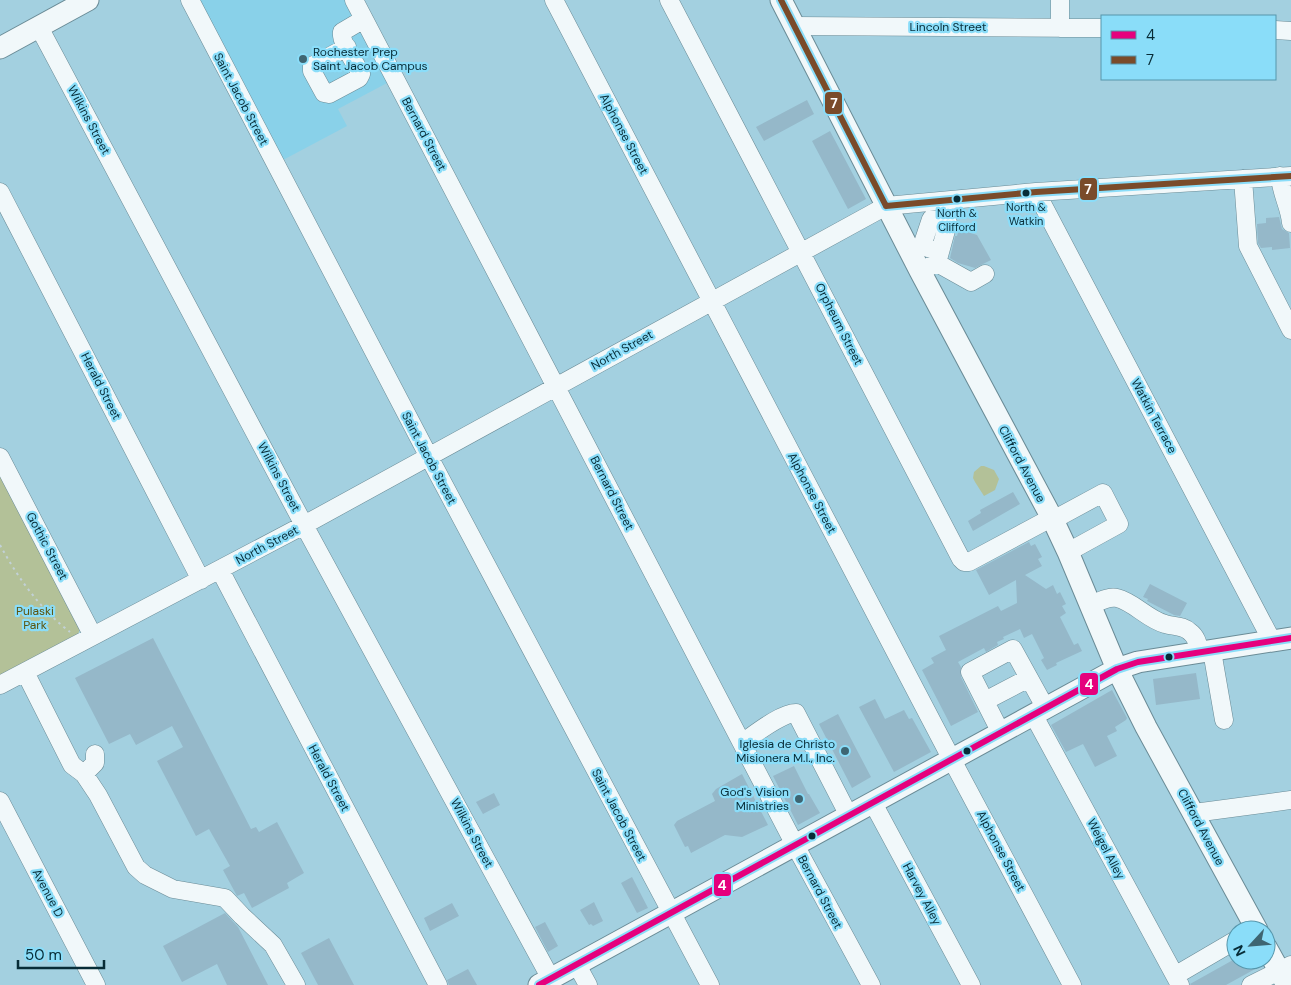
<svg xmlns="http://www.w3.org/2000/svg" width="1291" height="985" viewBox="0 0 1291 985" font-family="'DM Sans',sans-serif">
  <rect width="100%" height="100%" fill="#a3d0e0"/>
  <path fill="#89d1e9" d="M 197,0 L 346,0 L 389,82 L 338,109 L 347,126 L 283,160 Z"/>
  <path fill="#b3c198" d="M 981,466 L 984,466 L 994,470 L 999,479 L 995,490 L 984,496 L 975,482 L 973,478 L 974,472 Z
    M 0,473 L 80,628 L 78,635 L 0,676 Z"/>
  <path fill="#95b8c9" d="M 807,100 L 814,114 L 764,141 L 756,127 Z
    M 830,131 L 866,199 L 848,209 L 812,141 Z
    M 1279,217 L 1282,229 L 1289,233 L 1290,248 L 1272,250 L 1272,247 L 1261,248 L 1258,243 L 1257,224 L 1266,223 L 1266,218 Z
    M 959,229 L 977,235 L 991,260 L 975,268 L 958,263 L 950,258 L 955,236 L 957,236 Z
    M 1013,492 L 1020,504 L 973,531 L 968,521 L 981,513 L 980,510 Z
    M 1029,542 L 1031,546 L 1035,544 L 1042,557 L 1038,559 L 1042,566 L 1025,575 L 1046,589 L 1053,585 L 1057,594 L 1060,592 L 1066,604 L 1062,606 L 1066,613 L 1060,617 L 1074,645 L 1078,643 L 1082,651 L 1056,663 L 1057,665 L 1047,670 L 1041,660 L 1044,658 L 1032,634 L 1024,638 L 1020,629 L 1003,637 L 1004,639 L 997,642 L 998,645 L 986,652 L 984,648 L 958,662 L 961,667 L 961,677 L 978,712 L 951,726 L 922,670 L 934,663 L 931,658 L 946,650 L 939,636 L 998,606 L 1001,611 L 1017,603 L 1016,580 L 989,595 L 976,570 Z
    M 1150,584 L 1187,603 L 1180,616 L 1174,615 L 1147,601 L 1148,599 L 1143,597 Z
    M 153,638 L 251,829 L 256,827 L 259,832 L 277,822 L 304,873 L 287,883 L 289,888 L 252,908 L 244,893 L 237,896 L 223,870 L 230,866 L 209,829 L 196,836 L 157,761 L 183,747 L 172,726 L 136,745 L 130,734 L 109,744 L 75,678 Z
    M 1196,673 L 1200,699 L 1156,705 L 1153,679 Z
    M 1112,690 L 1127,718 L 1126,720 L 1115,727 L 1117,731 L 1107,736 L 1117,756 L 1095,767 L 1083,744 L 1066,752 L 1051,725 Z
    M 875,699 L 885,719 L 904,710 L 909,719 L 912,718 L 931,752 L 894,772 L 859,707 Z
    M 838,714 L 871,777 L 852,788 L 819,724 Z
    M 794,766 L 808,794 L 809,794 L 820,813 L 798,825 L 773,776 Z
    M 742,774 L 768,825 L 742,837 L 725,835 L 691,853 L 688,846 L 685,847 L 674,825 L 677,821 L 715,801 L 712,794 L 716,789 Z
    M 494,793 L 500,805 L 483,814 L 476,802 Z
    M 632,877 L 648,908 L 637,913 L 621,883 Z
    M 594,902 L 603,921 L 593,926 L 591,924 L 589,925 L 580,910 Z
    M 452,903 L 459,916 L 430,931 L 424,918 Z
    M 225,913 L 238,927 L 268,985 L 227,985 L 217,964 L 182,982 L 163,946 Z
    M 545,922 L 558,946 L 548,952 L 535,927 Z
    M 329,938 L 354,985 L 318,985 L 301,953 Z
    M 1233,960 L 1253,960 L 1257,968 L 1226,985 L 1191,985 L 1190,984 Z
    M 468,969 L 477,985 L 449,985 L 447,980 Z"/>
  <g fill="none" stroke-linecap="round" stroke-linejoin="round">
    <defs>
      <path id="minor" d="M 190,0 L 429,457 L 710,985
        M 354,0 L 795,845 L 871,985
        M 554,0 L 951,758 L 1072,985
        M 669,0 L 961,559 L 964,562 L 969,562 L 1051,518
        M 794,26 L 1102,28
        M 39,27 L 304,525 L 551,979
        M 1060,28 L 1060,0
        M 1275,30 L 1291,31
        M 347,47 L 312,66 L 312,71 L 324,93 L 329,94 L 359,78 L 361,74 C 356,64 340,42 342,32 L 364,19
        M 1280,176 C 1281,194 1290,207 1291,223
        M 1243,179 L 1248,246 L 1291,330
        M 0,192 L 201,580
        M 1036,192 L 1272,641
        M 937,263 L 971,282 L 985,274
        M 920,271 L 937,263 L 948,223 L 931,219 L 922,246 L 940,252
        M 0,457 L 93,636
        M 1053,520 L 1103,493 L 1119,524 L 1068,552
        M 220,570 L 438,985
        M 1091,605 C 1098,602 1108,596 1117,598 C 1134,602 1147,619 1165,624 C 1174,627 1183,625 1190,632 C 1197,637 1198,645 1200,653
        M 1212,651 L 1224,720
        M 25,672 L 72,765 L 84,774 L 98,795 L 136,867 L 145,875 L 173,889 L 225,898 L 242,916 L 273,945 L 296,985
        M 0,685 L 304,525 L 886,206 L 1036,192 L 1291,176
        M 985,701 L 1029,678
        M 1033,714 L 1180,985
        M 1000,731 L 970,672 L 1013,649 L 1045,707
        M 742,743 C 755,734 781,713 796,713 L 849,816
        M 84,774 L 95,763 L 95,754
        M 0,801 L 96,985
        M 873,803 L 971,985
        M 1194,813 L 1291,800
        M 577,965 L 588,985
        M 1183,971 L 1236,940
        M 1251,985 L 1291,965"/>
      <path id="major" d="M 781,0 L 920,271 L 1053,520 L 1068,552 L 1117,669 L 1146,727 L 1257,930
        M 0,48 L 88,0
        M 1266,947 L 1287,985
        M 539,985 L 1117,669 L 1138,662 L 1291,638"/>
    </defs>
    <use href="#minor" stroke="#6a8b96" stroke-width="19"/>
    <use href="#major" stroke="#6a8b96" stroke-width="23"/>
    <path stroke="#c2d1d6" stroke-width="2" stroke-dasharray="2.5 4" stroke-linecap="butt" d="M 0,545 C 18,578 40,609 70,632"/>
    <use href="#minor" stroke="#f1f8fa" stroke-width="18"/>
    <use href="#major" stroke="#f1f8fa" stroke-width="21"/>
    <defs>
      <path id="bus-1" d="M 539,985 L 1117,669 L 1138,662 L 1291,638"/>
      <path id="bus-2" d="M 781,0 L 886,206
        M 886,206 L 1036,192 L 1291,176"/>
    </defs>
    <use href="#bus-1" stroke="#8addf9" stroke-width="10"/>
    <use href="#bus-2" stroke="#8addf9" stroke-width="10"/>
    <use href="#bus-1" stroke="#e5007d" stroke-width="6"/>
    <use href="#bus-2" stroke="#7a4b2a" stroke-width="6"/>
  </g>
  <g fill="#3e6572" stroke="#8addf9" stroke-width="2">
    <circle cx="303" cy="59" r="5"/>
    <circle cx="845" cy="751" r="5"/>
    <circle cx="799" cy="799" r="5"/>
  </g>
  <g fill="#072c37" stroke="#8addf9" stroke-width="2">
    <circle cx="1026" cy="193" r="4.5"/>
    <circle cx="957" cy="199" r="4.5"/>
    <circle cx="1169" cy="657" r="4.5"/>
    <circle cx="967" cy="751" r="4.5"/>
    <circle cx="812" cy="836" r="4.5"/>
  </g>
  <g text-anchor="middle" stroke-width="4.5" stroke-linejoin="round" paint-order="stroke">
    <g font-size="11" fill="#072c37" stroke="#8addf9">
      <text x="1026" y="211">North &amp;<tspan x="1026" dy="14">Watkin</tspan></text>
      <text x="957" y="217">North &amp;<tspan x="957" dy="14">Clifford</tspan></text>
    </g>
    <g font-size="12" fill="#072c37" stroke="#8addf9">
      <text x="948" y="31">Lincoln Street</text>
      <text transform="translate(241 99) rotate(62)" y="4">Saint Jacob Street</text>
      <text transform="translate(89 120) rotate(62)" y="4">Wilkins Street</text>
      <text transform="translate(424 134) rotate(62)" y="4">Bernard Street</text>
      <text transform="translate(624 134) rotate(62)" y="4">Alphonse Street</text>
      <text transform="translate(839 324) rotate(63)" y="4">Orpheum Street</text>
      <text transform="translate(622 350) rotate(-29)" y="4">North Street</text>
      <text transform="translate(101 386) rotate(63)" y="4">Herald Street</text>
      <text transform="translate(1154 416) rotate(62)" y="4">Watkin Terrace</text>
      <text transform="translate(429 458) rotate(62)" y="4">Saint Jacob Street</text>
      <text transform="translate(1022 464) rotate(62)" y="4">Clifford Avenue</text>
      <text transform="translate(279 477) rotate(62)" y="4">Wilkins Street</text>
      <text transform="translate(612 493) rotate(63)" y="4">Bernard Street</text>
      <text transform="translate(812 493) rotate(62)" y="4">Alphonse Street</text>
      <text transform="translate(267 545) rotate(-28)" y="4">North Street</text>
      <text transform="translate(47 546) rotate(62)" y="4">Gothic Street</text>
      <text transform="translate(329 778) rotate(62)" y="4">Herald Street</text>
      <text transform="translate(619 815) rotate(62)" y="4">Saint Jacob Street</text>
      <text transform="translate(1201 827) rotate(62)" y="4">Clifford Avenue</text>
      <text transform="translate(472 833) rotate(62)" y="4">Wilkins Street</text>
      <text transform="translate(1106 849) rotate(62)" y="4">Weigel Alley</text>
      <text transform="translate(1001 851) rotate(62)" y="4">Alphonse Street</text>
      <text transform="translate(820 892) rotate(62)" y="4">Bernard Street</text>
      <text transform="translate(48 893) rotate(62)" y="4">Avenue D</text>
      <text transform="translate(922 894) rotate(62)" y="4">Harvey Alley</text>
    </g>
    <g font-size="12" fill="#072c37" stroke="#8addf9" text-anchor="end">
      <text x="313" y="56" text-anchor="start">Rochester Prep<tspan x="313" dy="14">Saint Jacob Campus</tspan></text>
      <text x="835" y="748">Iglesia de Christo<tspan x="835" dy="14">Misionera M.I., Inc.</tspan></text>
      <text x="789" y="796">God's Vision<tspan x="789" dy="14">Ministries</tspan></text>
    </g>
    <g font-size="12" fill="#5b530c" stroke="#8addf9">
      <text x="35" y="615">Pulaski<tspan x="35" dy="14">Park</tspan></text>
    </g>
  </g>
  <g stroke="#8addf9" stroke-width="2">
    <rect x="824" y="91" width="19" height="24" rx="5" fill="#7a4b2a"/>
    <rect x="1079" y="177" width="19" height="24" rx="5" fill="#7a4b2a"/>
    <rect x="1079" y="672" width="20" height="24" rx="5" fill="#e5007d"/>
    <rect x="713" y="873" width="19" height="24" rx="5" fill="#e5007d"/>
  </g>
  <g font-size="14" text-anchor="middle" font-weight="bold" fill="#fff">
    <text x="834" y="108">7</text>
    <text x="1088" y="194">7</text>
    <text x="1089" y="689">4</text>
    <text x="722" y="890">4</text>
  </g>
  <rect x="1101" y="15" width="175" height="65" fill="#8addf9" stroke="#5696ab"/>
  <rect x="1111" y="31" width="25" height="8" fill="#e5007d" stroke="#5696ab"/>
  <text x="1146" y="40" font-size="15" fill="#072c37">4</text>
  <rect x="1111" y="56" width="25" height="8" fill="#7a4b2a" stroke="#5696ab"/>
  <text x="1146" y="65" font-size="15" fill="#072c37">7</text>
  <g transform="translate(1251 945) rotate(244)"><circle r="24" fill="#8addf9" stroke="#5696ab"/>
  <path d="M0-4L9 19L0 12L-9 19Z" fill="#3e6572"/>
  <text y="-8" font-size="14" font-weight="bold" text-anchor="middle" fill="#072c37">N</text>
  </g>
  <path d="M18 960v8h86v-8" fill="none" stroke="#072c37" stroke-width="2.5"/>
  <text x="25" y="960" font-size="15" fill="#072c37" stroke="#8addf9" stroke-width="4" paint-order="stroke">50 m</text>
</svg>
